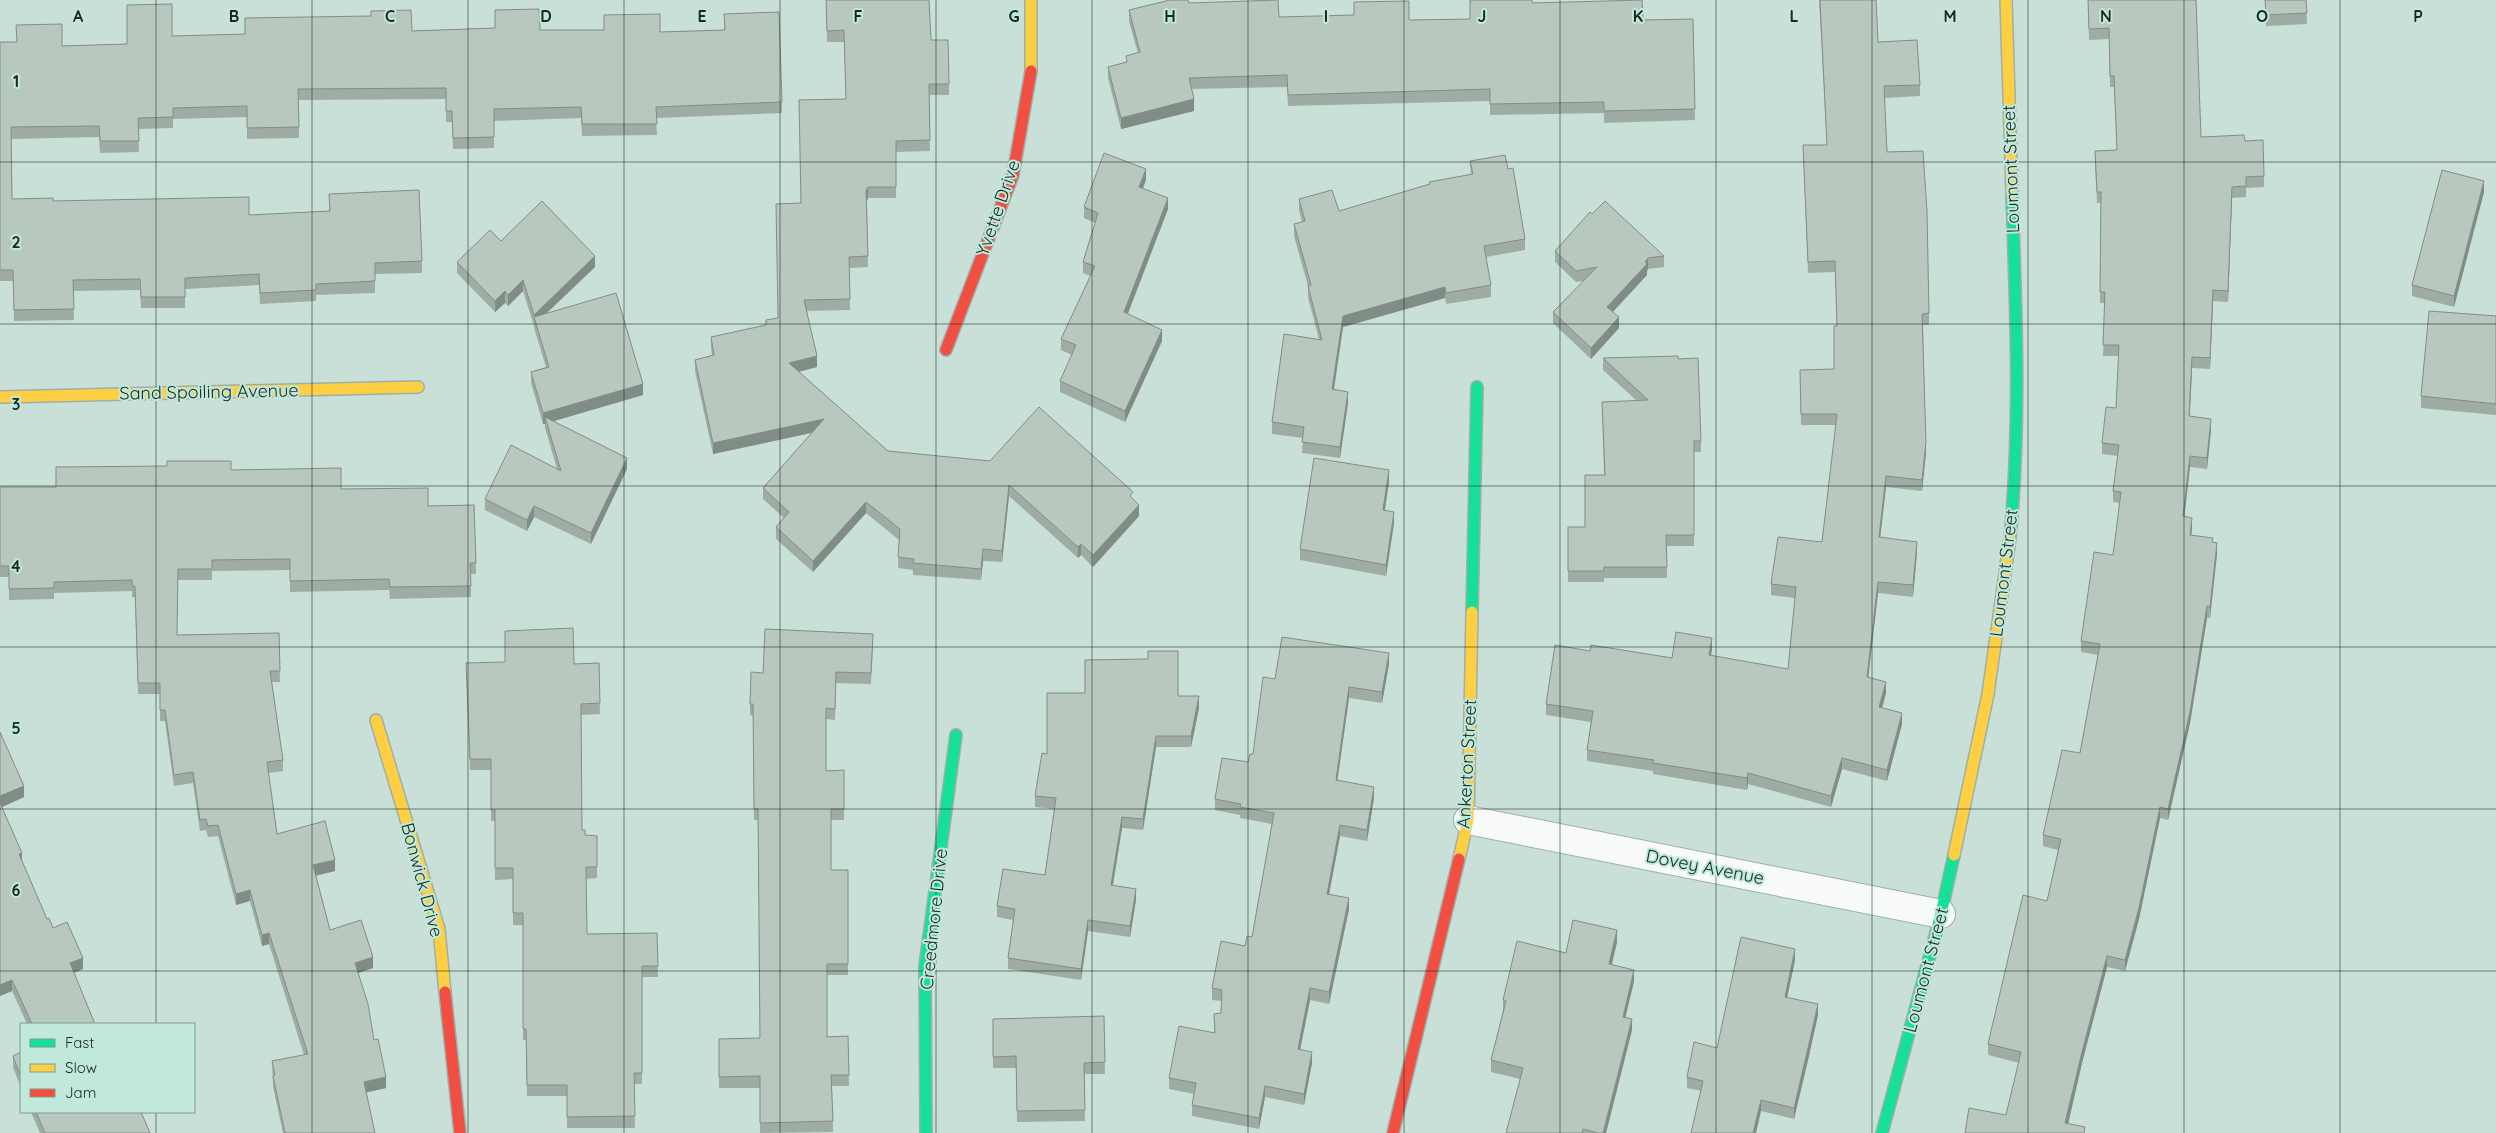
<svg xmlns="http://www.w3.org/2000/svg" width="2496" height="1133" viewBox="0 0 2496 1133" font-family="Quicksand,sans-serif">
  <rect width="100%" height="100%" fill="#c9e0d8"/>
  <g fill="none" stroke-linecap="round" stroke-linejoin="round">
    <defs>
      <path id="street" d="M 1468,820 L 1941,914"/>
      <path id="fast" d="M 2010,538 C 2021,423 2016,309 2012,194
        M 1472,612 L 1477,387
        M 926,1133 L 925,966 L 956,735
        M 1882,1133 L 1941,914 L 1954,855"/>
      <path id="slow" d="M 1031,0 L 1031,71
        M 2006,0 L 2012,194
        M 0,397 L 418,387
        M 376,720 L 439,929 L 445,992
        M 1954,855 L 1988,694 L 2010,538
        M 1459,859 L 1468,820 L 1472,612"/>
      <path id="jam" d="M 946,350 L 1013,175 L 1031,71
        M 445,992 L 460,1133
        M 1393,1133 L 1459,859"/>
    </defs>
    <use href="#street" stroke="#9eafa9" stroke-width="30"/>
    <use href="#fast" stroke="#9eafa9" stroke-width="14"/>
    <use href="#slow" stroke="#9eafa9" stroke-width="14"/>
    <use href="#jam" stroke="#9eafa9" stroke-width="14"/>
    <use href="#street" stroke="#f7faf9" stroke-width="28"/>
    <use href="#fast" stroke="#16e098" stroke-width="11"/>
    <use href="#slow" stroke="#ffcf43" stroke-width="11"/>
    <use href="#jam" stroke="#f24e42" stroke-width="11"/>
  </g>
  <path fill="#9faca4" d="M 826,0 L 931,40 L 949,84 L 949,95 L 929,95 L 930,151 L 896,152 L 896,198 L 868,198 L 867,202 L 868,267 L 849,268 L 850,310 L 807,311 L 817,367 L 799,372 L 888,451 L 1133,499 L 1139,516 L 1093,567 L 1081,555 L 1078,558 L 1009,496 L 1002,562 L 983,561 L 981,580 L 913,575 L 913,570 L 898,568 L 899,540 L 866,513 L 813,572 L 776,539 L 776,527 L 784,518 L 763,499 L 763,488 L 812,433 L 713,454 L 695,371 L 695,360 L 712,355 L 711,348 L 711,337 L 766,325 L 766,320 L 778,318 L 800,203 L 846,99 L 844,42 L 827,42 Z
    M 1819,0 L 1878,42 L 1920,85 L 1920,96 L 1884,98 L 1887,152 L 1929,313 L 1929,325 L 1923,325 L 1926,453 L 1922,491 L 1886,487 L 1880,537 L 1917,553 L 1913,597 L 1878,593 L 1868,678 L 1886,693 L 1882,708 L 1902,724 L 1887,781 L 1842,769 L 1831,807 L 1748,784 L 1747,790 L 1653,774 L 1653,771 L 1587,761 L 1587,750 L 1591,722 L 1546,715 L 1546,704 L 1590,651 L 1672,658 L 1712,649 L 1711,656 L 1788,669 L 1795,598 L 1771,595 L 1771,584 L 1822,542 L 1836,425 L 1801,425 L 1800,381 L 1834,369 L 1837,326 L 1835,272 L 1808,273 L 1803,145 L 1827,145 Z
    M 2088,0 L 2201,137 L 2245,141 L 2264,176 L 2264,187 L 2246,188 L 2246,197 L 2232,198 L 2228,302 L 2213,301 L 2210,369 L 2192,368 L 2190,416 L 2211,430 L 2207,469 L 2190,467 L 2184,517 L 2192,529 L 2191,535 L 2213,542 L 2217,554 L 2210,618 L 2207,618 L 2190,723 L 2168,820 L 2160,818 L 2139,919 L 2125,971 L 2107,967 L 2082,1063 L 2068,1124 L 2085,1133 L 2006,1115 L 2019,1063 L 1988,1055 L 1988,1044 L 2047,901 L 2058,850 L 2043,846 L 2043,835 L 2080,753 L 2098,655 L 2081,652 L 2081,641 L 2113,555 L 2120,503 L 2113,502 L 2113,491 L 2118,456 L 2102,454 L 2102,443 L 2116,408 L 2119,356 L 2103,356 L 2105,303 L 2100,303 L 2101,203 L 2097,203 L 2095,162 L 2095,151 L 2117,150 L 2114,87 L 2110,87 L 2109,39 L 2089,40 Z
    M 2265,0 L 2306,0 L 2307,24 L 2266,26 Z
    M 1189,3 L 1279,17 L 1409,20 L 1470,19 L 1532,3 L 1643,20 L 1693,19 L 1695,120 L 1604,123 L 1604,113 L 1490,115 L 1490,101 L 1288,106 L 1287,87 L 1192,89 L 1194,111 L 1121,129 L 1108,78 L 1108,67 L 1126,62 L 1126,56 L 1138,53 L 1129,22 L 1129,10 Z
    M 495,10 L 540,30 L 660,32 L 724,30 L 724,14 L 782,102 L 782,113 L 656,118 L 657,135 L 582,136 L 581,118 L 494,121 L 494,148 L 453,149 L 452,122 L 446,122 L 446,99 L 299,100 L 299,138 L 247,139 L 247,117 L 173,119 L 173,128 L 138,129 L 139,152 L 100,153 L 99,137 L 11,139 L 12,199 L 53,201 L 249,215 L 329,211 L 329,194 L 422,261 L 422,273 L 375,274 L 375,293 L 316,295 L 316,301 L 260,304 L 259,285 L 185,289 L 185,308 L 141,308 L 140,290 L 73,291 L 74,320 L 14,321 L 13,281 L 0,281 L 0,42 L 62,46 L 127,44 L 172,36 L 412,31 L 495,28 Z
    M 1470,161 L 1508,169 L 1525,239 L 1525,250 L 1486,257 L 1491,285 L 1491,297 L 1446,304 L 1445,298 L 1343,327 L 1334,390 L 1348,403 L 1340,458 L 1302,453 L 1303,438 L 1272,434 L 1272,422 L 1319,339 L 1308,298 L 1308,286 L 1294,236 L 1294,224 L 1302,222 L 1299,210 L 1299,199 L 1339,211 L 1471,175 Z
    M 1146,180 L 1143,188 L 1168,209 L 1128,314 L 1162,341 L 1125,422 L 1060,392 L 1060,381 L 1072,355 L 1061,350 L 1061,339 L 1091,276 L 1083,273 L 1083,262 L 1095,223 L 1084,218 L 1084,207 Z
    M 2484,192 L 2454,307 L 2412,296 L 2412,285 Z
    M 1592,214 L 1664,256 L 1664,267 L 1648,269 L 1647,271 L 1647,275 L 1613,312 L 1619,328 L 1591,359 L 1553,323 L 1553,312 L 1584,281 L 1576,282 L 1555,262 L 1555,251 Z
    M 501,241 L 595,267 L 547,313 L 643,395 L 554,421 L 627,469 L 591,544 L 534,517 L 527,531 L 485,510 L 485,499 L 557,469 L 545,428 L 545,424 L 543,424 L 531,383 L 531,372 L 546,367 L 534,328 L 534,325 L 534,326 L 523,291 L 508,306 L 505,303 L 495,312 L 457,273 L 457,262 Z
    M 2496,316 L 2496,415 L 2421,408 L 2421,396 Z
    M 1603,358 L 1678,359 L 1701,441 L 1701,452 L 1694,452 L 1694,546 L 1667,546 L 1667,578 L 1604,578 L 1604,582 L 1568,582 L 1568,527 L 1585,527 L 1604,475 L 1602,402 L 1637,401 L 1603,370 Z
    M 231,470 L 341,489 L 428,506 L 474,505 L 476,574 L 471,574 L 471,597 L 390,599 L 389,590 L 290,592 L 290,570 L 212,571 L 212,580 L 178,580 L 177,635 L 279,633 L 280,682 L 272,682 L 283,760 L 283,771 L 268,773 L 277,834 L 335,871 L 316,876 L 330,930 L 373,968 L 358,973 L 386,1088 L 366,1092 L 375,1133 L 283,1133 L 273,1087 L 272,1061 L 304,1055 L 269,944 L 262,946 L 250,901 L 236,905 L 218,836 L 208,837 L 206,830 L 200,831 L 193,783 L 174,786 L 165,721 L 160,721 L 160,694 L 138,694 L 135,597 L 132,597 L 132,591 L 54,593 L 54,599 L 9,600 L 9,577 L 0,577 L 0,487 L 56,487 Z
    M 1389,482 L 1385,510 L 1394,523 L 1386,576 L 1300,560 L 1300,549 Z
    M 873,646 L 871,684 L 836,683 L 835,720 L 826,719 L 826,771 L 844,770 L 844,820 L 831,820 L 831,870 L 848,870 L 848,975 L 827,975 L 827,1037 L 848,1036 L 849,1086 L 832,1086 L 833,1132 L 760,1133 L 760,1088 L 719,1088 L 719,1039 L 760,1038 L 758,820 L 754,820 L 753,716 L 750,715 L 750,704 L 763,673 Z
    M 466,663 L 574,664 L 599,663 L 600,714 L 581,715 L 582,830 L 585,835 L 597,836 L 597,878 L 586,879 L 587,934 L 657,933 L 658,977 L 642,977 L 642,1084 L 634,1084 L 635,1128 L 567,1128 L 567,1096 L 527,1096 L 526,1040 L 523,1040 L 523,925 L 513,925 L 513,879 L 495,880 L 495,821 L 491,821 L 491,770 L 470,770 Z
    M 1389,664 L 1382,703 L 1349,698 L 1337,781 L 1374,798 L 1367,841 L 1340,836 L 1329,894 L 1349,909 L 1329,1004 L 1310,1000 L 1300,1050 L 1312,1063 L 1304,1105 L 1265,1097 L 1259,1129 L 1192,1116 L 1192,1105 L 1194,1094 L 1169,1089 L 1169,1078 L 1214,1033 L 1214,1014 L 1221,1013 L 1222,1001 L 1212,1000 L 1212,988 L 1252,937 L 1272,824 L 1240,818 L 1240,815 L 1215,810 L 1215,799 L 1248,762 L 1253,754 L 1275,679 Z
    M 1085,693 L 1178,696 L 1199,708 L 1191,747 L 1156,747 L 1143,830 L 1122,828 L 1113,885 L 1136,900 L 1130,937 L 1088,931 L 1081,980 L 1008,969 L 1008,958 L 1013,920 L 997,917 L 997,906 L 1045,875 L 1054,809 L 1035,807 L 1035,796 L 1047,754 Z
    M 0,732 L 24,797 L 2,807 L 22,863 L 47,919 L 83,969 L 74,973 L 95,1024 L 27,1024 L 12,991 L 0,996 Z
    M 1617,942 L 1612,965 L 1634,981 L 1625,1017 L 1632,1030 L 1606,1133 L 1506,1133 L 1520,1079 L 1491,1072 L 1491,1060 L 1503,1011 L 1503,1000 L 1566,953 Z
    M 1795,960 L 1787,997 L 1818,1015 L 1808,1060 L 1794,1119 L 1761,1111 L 1701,1091 L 1687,1088 L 1687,1077 L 1717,1048 Z
    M 1104,1016 L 1105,1074 L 1084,1074 L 1085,1121 L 1017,1122 L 1016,1068 L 993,1068 L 993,1019 Z
    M 21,1052 L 21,1088 L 13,1067 L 13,1056 Z
    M 31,1112 L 141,1112 L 150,1133 L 40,1133 Z"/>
  <path fill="#828c86" d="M 1194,99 L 1194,111 L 1121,129 L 1121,118 Z
    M 1146,169 L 1146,180 L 1139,198 L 1139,187 Z
    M 2484,181 L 2484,192 L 2454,307 L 2454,296 Z
    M 868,187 L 868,198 L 866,203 L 866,191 Z
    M 2232,187 L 2232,198 L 2228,302 L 2228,291 Z
    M 1168,198 L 1168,209 L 1124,323 L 1124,312 Z
    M 595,256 L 595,267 L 536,323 L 534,317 L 534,326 L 534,315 Z
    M 1648,258 L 1648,269 L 1647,271 L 1647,275 L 1607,318 L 1607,307 Z
    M 523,280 L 523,291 L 508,306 L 508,295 Z
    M 1445,287 L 1445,298 L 1343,327 L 1332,401 L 1332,389 L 1343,316 Z
    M 2213,290 L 2213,301 L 2210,369 L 2210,358 Z
    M 505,291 L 505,303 L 495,312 L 495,301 Z
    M 1619,317 L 1619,328 L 1591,359 L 1591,348 Z
    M 1162,330 L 1162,341 L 1125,422 L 1125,411 Z
    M 817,356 L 817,367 L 789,374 L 789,363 Z
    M 2192,357 L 2192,368 L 2189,427 L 2189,416 Z
    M 643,384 L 643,395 L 547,423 L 545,417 L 545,424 L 543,424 L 543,413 Z
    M 1348,392 L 1348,403 L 1340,458 L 1340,447 Z
    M 824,419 L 824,430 L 713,454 L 713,443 Z
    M 2211,419 L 2211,430 L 2207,469 L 2207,458 Z
    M 1926,442 L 1926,453 L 1922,491 L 1922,480 Z
    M 2190,456 L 2190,467 L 2183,528 L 2183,516 Z
    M 627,458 L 627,469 L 591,544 L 591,533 Z
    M 1389,470 L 1389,482 L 1383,521 L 1383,510 Z
    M 1886,476 L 1886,487 L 1879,548 L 1879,537 Z
    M 1009,485 L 1009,496 L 1002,562 L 1002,551 Z
    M 866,502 L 866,513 L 813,572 L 813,561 Z
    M 1139,505 L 1139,516 L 1093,567 L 1093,555 Z
    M 534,506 L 534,517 L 527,531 L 527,520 Z
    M 1394,512 L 1394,523 L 1386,576 L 1386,565 Z
    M 2192,518 L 2192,529 L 2190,546 L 2190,535 Z
    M 1917,542 L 1917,553 L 1913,597 L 1913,585 Z
    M 2217,543 L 2217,554 L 2210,618 L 2210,607 Z
    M 1081,544 L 1081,555 L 1078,558 L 1078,547 Z
    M 983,549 L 983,561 L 981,580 L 981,569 Z
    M 1878,582 L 1878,593 L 1867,689 L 1867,677 Z
    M 2207,606 L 2207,618 L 2190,723 L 2168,820 L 2168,809 Z
    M 1712,638 L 1712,649 L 1709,666 L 1709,655 Z
    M 1389,653 L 1389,664 L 1382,703 L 1382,692 Z
    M 1886,682 L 1886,693 L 1879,719 L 1879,707 Z
    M 1349,687 L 1349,698 L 1336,791 L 1336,780 Z
    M 1199,696 L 1199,708 L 1191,747 L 1191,736 Z
    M 1902,713 L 1902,724 L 1887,781 L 1887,770 Z
    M 1156,736 L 1156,747 L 1143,830 L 1143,819 Z
    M 1842,758 L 1842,769 L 1831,807 L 1831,796 Z
    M 1748,773 L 1748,784 L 1747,790 L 1747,778 Z
    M 24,786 L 24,797 L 0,808 L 0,796 Z
    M 1374,787 L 1374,798 L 1367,841 L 1367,830 Z
    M 2160,807 L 2160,818 L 2139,919 L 2125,971 L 2125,960 Z
    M 1122,817 L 1122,828 L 1111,896 L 1111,885 Z
    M 1340,825 L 1340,836 L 1327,905 L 1327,894 Z
    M 22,853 L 22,864 L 19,854 Z
    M 335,860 L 335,871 L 313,876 L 313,865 Z
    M 1136,889 L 1136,900 L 1130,937 L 1130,926 Z
    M 250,890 L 250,901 L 236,905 L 236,894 Z
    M 1349,898 L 1349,909 L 1329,1004 L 1329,992 Z
    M 1088,920 L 1088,931 L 1081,980 L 1081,969 Z
    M 1617,930 L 1617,942 L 1609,975 L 1609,964 Z
    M 269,933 L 269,944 L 262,946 L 262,935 Z
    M 1795,949 L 1795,960 L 1785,1008 L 1785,997 Z
    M 2107,956 L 2107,967 L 2082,1063 L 2066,1133 L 2065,1123 L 2082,1052 Z
    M 373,957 L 373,968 L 355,974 L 355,963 Z
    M 83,958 L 83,969 L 70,974 L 70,963 Z
    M 1634,970 L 1634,981 L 1623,1028 L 1623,1017 Z
    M 12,980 L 12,991 L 0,996 L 0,985 Z
    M 1310,988 L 1310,1000 L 1298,1060 L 1298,1049 Z
    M 1818,1004 L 1818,1015 L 1808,1060 L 1794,1119 L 1794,1108 Z
    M 1632,1019 L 1632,1030 L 1606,1133 L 1603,1133 Z
    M 1312,1052 L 1312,1063 L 1304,1105 L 1304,1094 Z
    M 386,1077 L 386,1088 L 364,1093 L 364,1082 Z
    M 1265,1086 L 1265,1097 L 1259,1129 L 1259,1118 Z
    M 1761,1100 L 1761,1111 L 1756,1133 L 1753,1133 Z"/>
  <path fill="#b9c8bf" stroke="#828c86" d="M 826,0 L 929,0 L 931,40 L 948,40 L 949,84 L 929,84 L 930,140 L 896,141 L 896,187 L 868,187 L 866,191 L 868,256 L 849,257 L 850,299 L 804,300 L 817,356 L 789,363 L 888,451 L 990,461 L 1039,407 L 1133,492 L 1130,496 L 1139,505 L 1093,555 L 1081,544 L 1078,547 L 1009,485 L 1002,551 L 983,549 L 981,569 L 913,563 L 914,559 L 898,557 L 900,529 L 866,502 L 813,561 L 776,527 L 789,512 L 763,488 L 824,419 L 713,443 L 695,360 L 714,355 L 711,337 L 766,325 L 766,320 L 778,318 L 776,204 L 801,203 L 799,100 L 846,99 L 844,30 L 827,31 Z
    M 1170,0 L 1188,0 L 1189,3 L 1278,0 L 1279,17 L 1354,15 L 1354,2 L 1409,1 L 1409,20 L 1470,19 L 1470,0 L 1532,0 L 1532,3 L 1642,0 L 1643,20 L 1693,19 L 1695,109 L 1604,111 L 1604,102 L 1490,104 L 1490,89 L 1288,95 L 1287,75 L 1189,78 L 1194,99 L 1121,118 L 1108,67 L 1127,62 L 1126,56 L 1140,52 L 1129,10 Z
    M 1820,0 L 1876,0 L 1878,42 L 1917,40 L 1920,85 L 1884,86 L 1887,152 L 1923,151 L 1927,211 L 1929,313 L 1922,314 L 1926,442 L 1922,480 L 1886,476 L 1879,537 L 1917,542 L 1913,585 L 1878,582 L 1867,677 L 1886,682 L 1879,707 L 1902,713 L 1887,770 L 1842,758 L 1831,796 L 1748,773 L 1747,778 L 1653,763 L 1654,760 L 1587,750 L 1593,711 L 1546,704 L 1555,645 L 1590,651 L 1591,645 L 1672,658 L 1676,632 L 1712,638 L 1709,655 L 1788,669 L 1796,587 L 1771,584 L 1778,537 L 1822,542 L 1837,414 L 1801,414 L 1800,370 L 1834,369 L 1834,326 L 1837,326 L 1835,261 L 1808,262 L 1803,145 L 1827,145 Z
    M 2088,0 L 2196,0 L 2201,137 L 2244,135 L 2245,141 L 2263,140 L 2264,176 L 2246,177 L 2246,186 L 2232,187 L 2228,291 L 2213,290 L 2210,358 L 2192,357 L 2189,416 L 2211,419 L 2207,458 L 2190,456 L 2183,516 L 2192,518 L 2190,535 L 2213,538 L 2212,542 L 2217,543 L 2210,607 L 2207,606 L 2190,712 L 2168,809 L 2160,807 L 2139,908 L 2125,960 L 2107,956 L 2082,1052 L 2065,1123 L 2085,1127 L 2084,1133 L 1965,1133 L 1969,1108 L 2006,1115 L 2021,1052 L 1988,1044 L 2023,895 L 2047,901 L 2061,839 L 2043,835 L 2062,750 L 2080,753 L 2100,644 L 2081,641 L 2094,552 L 2113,555 L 2121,492 L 2113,491 L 2119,445 L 2102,443 L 2106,407 L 2116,408 L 2119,345 L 2103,345 L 2105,292 L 2100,292 L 2101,192 L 2097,192 L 2095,151 L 2117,150 L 2114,76 L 2110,76 L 2109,28 L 2089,29 Z
    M 2265,0 L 2306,0 L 2307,13 L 2266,15 Z
    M 172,4 L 172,36 L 245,34 L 245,18 L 371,16 L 371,11 L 411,10 L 412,31 L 495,28 L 495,10 L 539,9 L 540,30 L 604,30 L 604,15 L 660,14 L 660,32 L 725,30 L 724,14 L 779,12 L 782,102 L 656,107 L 657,124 L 582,124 L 581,107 L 494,109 L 494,137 L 453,138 L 452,111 L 446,111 L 446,88 L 298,89 L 299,127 L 247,128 L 247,106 L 173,108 L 173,117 L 138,118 L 139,141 L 100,141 L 99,126 L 11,127 L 12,199 L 53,198 L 53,201 L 249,197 L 249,215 L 330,211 L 329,194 L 419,190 L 422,261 L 375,263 L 375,281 L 316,284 L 316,290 L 260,293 L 259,274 L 185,278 L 185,297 L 141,297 L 140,279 L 73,280 L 74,309 L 14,310 L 13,270 L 0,270 L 0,42 L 17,42 L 16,25 L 62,24 L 62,46 L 127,44 L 127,5 Z
    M 1104,153 L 1146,169 L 1139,187 L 1168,198 L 1124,312 L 1162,330 L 1125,411 L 1060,381 L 1076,345 L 1061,339 L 1095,266 L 1083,262 L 1098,213 L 1084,207 Z
    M 1505,155 L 1508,169 L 1513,168 L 1525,239 L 1484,246 L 1491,285 L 1446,293 L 1445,287 L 1343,316 L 1332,389 L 1348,392 L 1340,447 L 1302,442 L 1304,427 L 1272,422 L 1284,334 L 1322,340 L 1308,286 L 1311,285 L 1294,224 L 1305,221 L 1299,199 L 1332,190 L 1339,211 L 1430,184 L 1429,182 L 1473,174 L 1470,161 Z
    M 2442,170 L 2484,181 L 2454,296 L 2412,285 Z
    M 542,201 L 595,256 L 534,315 L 523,280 L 508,295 L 505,291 L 495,301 L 457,262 L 490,230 L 501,241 Z
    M 1605,201 L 1664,256 L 1648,258 L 1645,262 L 1647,264 L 1607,307 L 1619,317 L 1591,348 L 1553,312 L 1597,267 L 1576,271 L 1555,251 L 1590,212 L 1592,214 Z
    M 616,293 L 643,384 L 543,413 L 531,372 L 549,367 L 534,317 Z
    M 2429,311 L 2496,316 L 2496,404 L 2421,396 Z
    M 1678,356 L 1678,359 L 1698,358 L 1701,441 L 1694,441 L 1694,535 L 1666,535 L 1667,567 L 1604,567 L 1604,571 L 1568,571 L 1568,527 L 1585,527 L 1585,475 L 1605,475 L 1602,402 L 1648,400 L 1603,358 Z
    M 545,417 L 627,458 L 591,533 L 534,506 L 527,520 L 485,499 L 511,445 L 561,471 Z
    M 1314,458 L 1389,470 L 1383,510 L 1394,512 L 1386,565 L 1300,549 Z
    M 167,461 L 231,461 L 231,470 L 341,468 L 341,489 L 428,488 L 428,506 L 474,505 L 476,563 L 470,563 L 471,586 L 390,587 L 389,579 L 290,581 L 290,559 L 212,560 L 212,569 L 178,569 L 177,635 L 279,633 L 280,671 L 270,671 L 283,760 L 267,762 L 277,834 L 325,821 L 335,860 L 313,865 L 330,930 L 361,920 L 373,957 L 355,963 L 368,1004 L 374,1040 L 378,1039 L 386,1077 L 364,1082 L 375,1133 L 285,1133 L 273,1076 L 275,1075 L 272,1061 L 308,1054 L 269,933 L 262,935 L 250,890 L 236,894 L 218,825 L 208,826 L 206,819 L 200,820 L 193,772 L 174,775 L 165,710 L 160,710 L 160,683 L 138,683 L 135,586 L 132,586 L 132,580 L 54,582 L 54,588 L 9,589 L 9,566 L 0,566 L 0,487 L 56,487 L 56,467 L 167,466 Z
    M 573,628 L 574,664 L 599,663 L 600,703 L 581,704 L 582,830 L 585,830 L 585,835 L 597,836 L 597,867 L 586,867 L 587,934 L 657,933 L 658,966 L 642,966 L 642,1073 L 634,1073 L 635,1116 L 567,1117 L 567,1085 L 527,1085 L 526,1029 L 523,1029 L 523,913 L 513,913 L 513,868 L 495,868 L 495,810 L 491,810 L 491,759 L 470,759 L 466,663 L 505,662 L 505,631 Z
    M 765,629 L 873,634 L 871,673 L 836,672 L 835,709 L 826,708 L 826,771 L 844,770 L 844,809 L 831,809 L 831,870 L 848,870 L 848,964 L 827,964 L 827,1037 L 848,1036 L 849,1075 L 831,1075 L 833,1121 L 760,1123 L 760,1076 L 719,1077 L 719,1039 L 760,1038 L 758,809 L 754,809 L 753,704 L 750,704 L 751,672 L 763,673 Z
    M 1282,637 L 1389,653 L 1382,692 L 1349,687 L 1336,780 L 1374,787 L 1367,830 L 1340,825 L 1327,894 L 1349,898 L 1329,992 L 1310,988 L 1298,1049 L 1312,1052 L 1304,1094 L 1265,1086 L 1259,1118 L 1192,1105 L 1196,1083 L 1169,1078 L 1179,1026 L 1215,1033 L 1214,1014 L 1221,1013 L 1222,990 L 1212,988 L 1221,941 L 1245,946 L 1247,936 L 1252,937 L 1274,813 L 1240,807 L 1241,804 L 1215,799 L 1222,758 L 1248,762 L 1250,754 L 1253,754 L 1263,677 L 1275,679 Z
    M 1148,651 L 1178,651 L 1178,696 L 1199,696 L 1191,736 L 1156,736 L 1143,819 L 1122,817 L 1111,885 L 1136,889 L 1130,926 L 1088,920 L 1081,969 L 1008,958 L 1015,909 L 997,906 L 1003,869 L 1045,875 L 1056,798 L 1035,796 L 1042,753 L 1047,754 L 1047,693 L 1085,693 L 1085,660 L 1148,659 Z
    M 0,732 L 24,786 L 0,796 Z
    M 0,803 L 22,853 L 19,854 L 47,919 L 49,918 L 53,928 L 67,922 L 83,958 L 70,963 L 95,1024 L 32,1024 L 12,980 L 0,985 Z
    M 1573,920 L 1617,930 L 1609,964 L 1634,970 L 1623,1017 L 1632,1019 L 1603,1133 L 1598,1133 L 1583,1129 L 1582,1133 L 1506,1133 L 1523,1068 L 1491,1060 L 1506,1001 L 1503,1000 L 1517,941 L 1566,953 Z
    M 1741,937 L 1795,949 L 1785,997 L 1818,1004 L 1808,1048 L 1794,1108 L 1761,1100 L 1753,1133 L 1691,1133 L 1703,1081 L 1687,1077 L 1694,1042 L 1717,1048 Z
    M 1104,1016 L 1105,1062 L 1084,1063 L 1085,1110 L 1017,1111 L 1016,1056 L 993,1057 L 993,1019 Z
    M 21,1052 L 21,1077 L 13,1056 Z
    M 36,1112 L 141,1112 L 150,1133 L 45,1133 Z"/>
  <path fill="none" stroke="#182823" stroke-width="1" stroke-opacity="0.55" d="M 156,0 L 156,1024M 312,0 L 312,1133M 468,0 L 468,1133M 624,0 L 624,1133M 780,0 L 780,1133M 936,0 L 936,1133M 1092,0 L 1092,1133M 1248,0 L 1248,1133M 1404,0 L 1404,1133M 1560,0 L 1560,1133M 1716,0 L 1716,1133M 1872,0 L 1872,1133M 2028,0 L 2028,1133M 2184,0 L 2184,1133M 2340,0 L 2340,1133M 0,162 L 2496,162M 0,324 L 2496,324M 0,486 L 2496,486M 0,647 L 2496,647M 0,809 L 2496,809M 0,971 L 2496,971M 156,1112 L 156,1133"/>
  <g text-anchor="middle" stroke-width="4" stroke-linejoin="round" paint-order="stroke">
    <g font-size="18" fill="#182823" stroke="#c0e9db">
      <text transform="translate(2011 169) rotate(-92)" y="6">Loumont Street</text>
      <text transform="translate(998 208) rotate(-71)" y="6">Yvette Drive</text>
      <text transform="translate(209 392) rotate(-1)" y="6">Sand Spoiling Avenue</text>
      <text transform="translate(2004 573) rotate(-83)" y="6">Loumont Street</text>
      <text transform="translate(1467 764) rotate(-87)" y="6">Ankerton Street</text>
      <text transform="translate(1705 867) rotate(11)" y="6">Dovey Avenue</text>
      <text transform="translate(422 880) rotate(75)" y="6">Bonwick Drive</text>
      <text transform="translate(934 919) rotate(-84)" y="6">Creedmore Drive</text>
      <text transform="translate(1926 970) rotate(-75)" y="6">Loumont Street</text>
    </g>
  </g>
  <g font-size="16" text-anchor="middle" font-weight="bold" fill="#182823" stroke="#c0e9db" stroke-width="4" stroke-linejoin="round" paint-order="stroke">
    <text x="78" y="22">A</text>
    <text x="234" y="22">B</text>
    <text x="390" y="22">C</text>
    <text x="546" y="22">D</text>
    <text x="702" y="22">E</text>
    <text x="858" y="22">F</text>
    <text x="1014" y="22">G</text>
    <text x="1170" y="22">H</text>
    <text x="1326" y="22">I</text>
    <text x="1482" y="22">J</text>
    <text x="1638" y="22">K</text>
    <text x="1794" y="22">L</text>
    <text x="1950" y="22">M</text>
    <text x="2106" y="22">N</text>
    <text x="2262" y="22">O</text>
    <text x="2418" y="22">P</text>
    <text x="16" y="87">1</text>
    <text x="16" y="248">2</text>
    <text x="16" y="410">3</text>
    <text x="16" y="572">4</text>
    <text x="16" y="734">5</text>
    <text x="16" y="896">6</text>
  </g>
  <rect x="20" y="1023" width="175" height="90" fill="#c0e9db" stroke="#7d9c91"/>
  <rect x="30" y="1039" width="25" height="8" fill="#16e098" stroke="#7d9c91"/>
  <text x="65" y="1048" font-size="15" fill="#182823">Fast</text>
  <rect x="30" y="1064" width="25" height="8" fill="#ffcf43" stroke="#7d9c91"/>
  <text x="65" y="1073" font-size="15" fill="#182823">Slow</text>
  <rect x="30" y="1089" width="25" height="8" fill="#f24e42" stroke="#7d9c91"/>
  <text x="65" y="1098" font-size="15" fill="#182823">Jam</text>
</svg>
